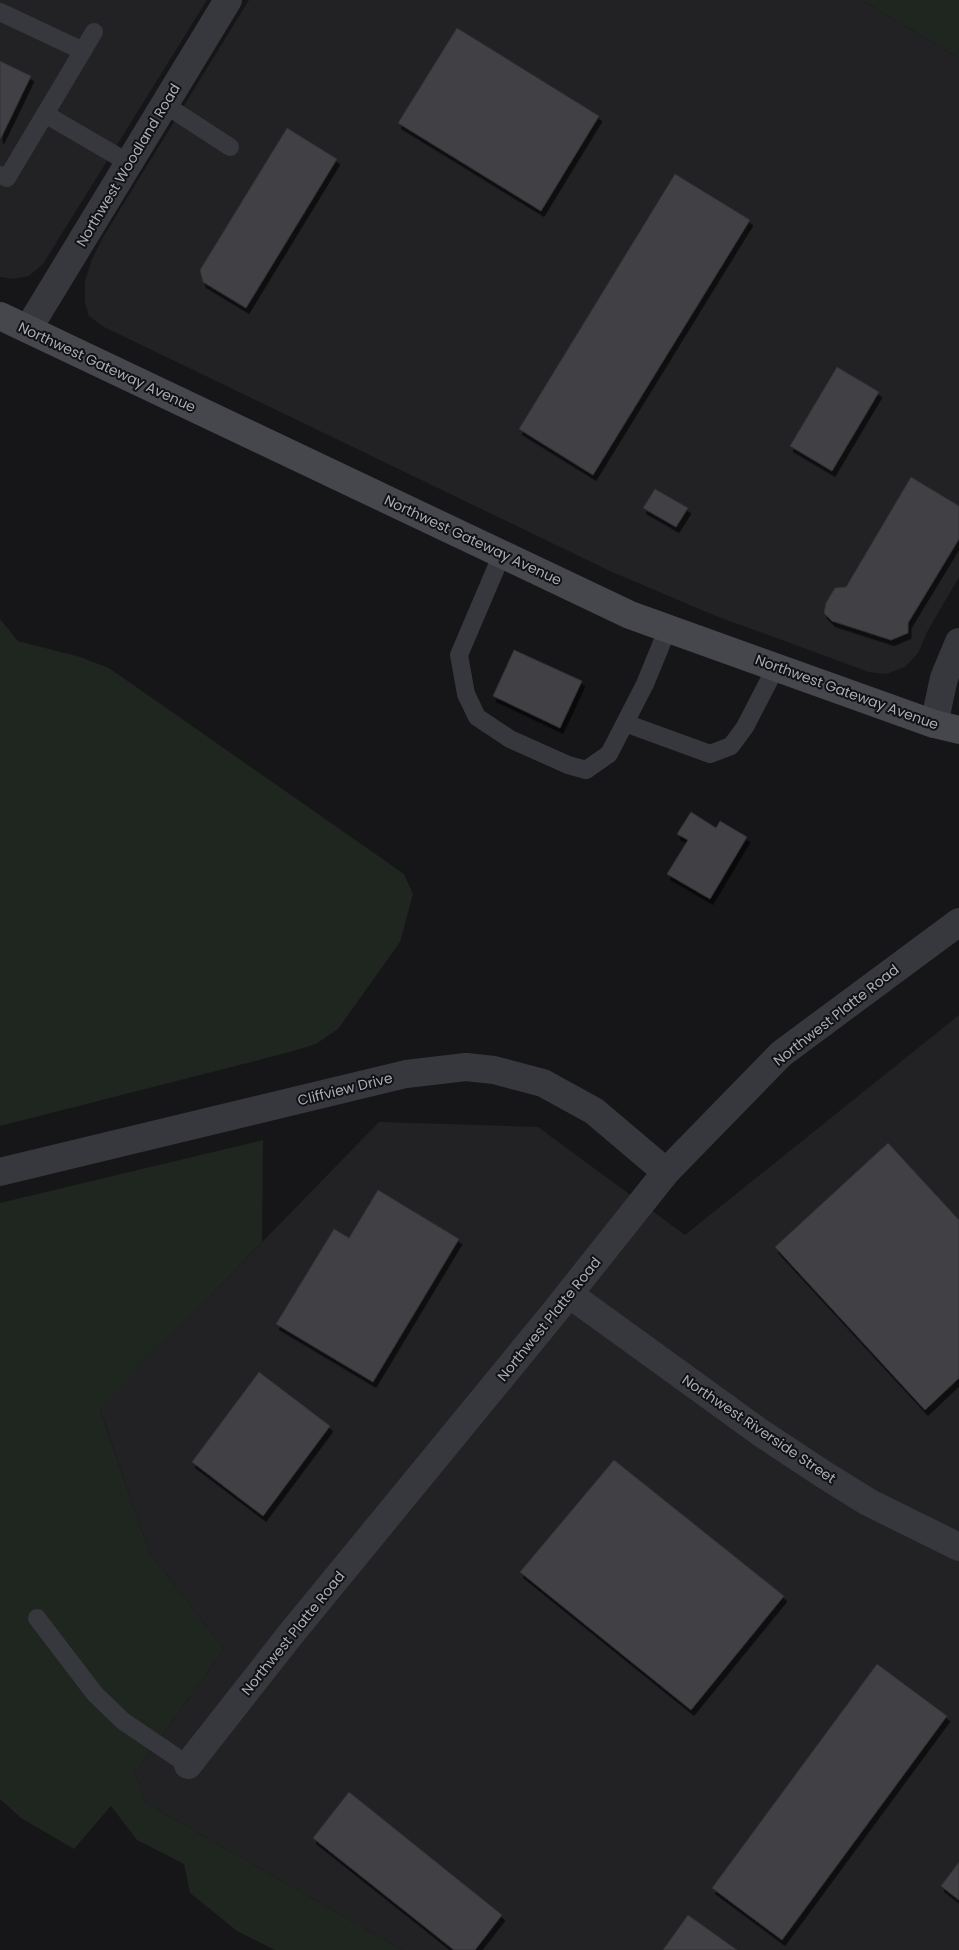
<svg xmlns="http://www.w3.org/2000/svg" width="959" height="1950" viewBox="0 0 959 1950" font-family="Poppins,sans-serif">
  <defs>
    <filter id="shadow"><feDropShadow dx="3" dy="5.5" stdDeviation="0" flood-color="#0009"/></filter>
  </defs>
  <rect width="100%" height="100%" fill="#161618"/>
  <path fill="#222225" d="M 0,0 L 207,0 L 43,264 L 29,276 L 13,279 L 0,277 Z
    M 249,0 L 862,0 L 959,58 L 959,577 L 927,632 L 918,653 L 905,667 L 886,674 L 869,672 L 716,616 L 612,572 L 104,327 L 89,316 L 85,302 L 85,281 L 92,259 L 103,237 Z
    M 959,1015 L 959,1950 L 402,1950 L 146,1803 L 135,1773 L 224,1649 L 149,1552 L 100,1409 L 379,1122 L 538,1127 L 685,1235 Z"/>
  <path fill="#1e261f" d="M 862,0 L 959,0 L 959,58 Z
    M 0,619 L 18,641 L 80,657 L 109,668 L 404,874 L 413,894 L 400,942 L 338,1029 L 316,1044 L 290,1052 L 0,1126 Z
    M 263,1140 L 262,1242 L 100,1410 L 149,1552 L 224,1649 L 135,1773 L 146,1803 L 402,1950 L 275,1950 L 237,1931 L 190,1893 L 184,1864 L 137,1840 L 111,1806 L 74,1849 L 21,1818 L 0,1799 L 0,1203 Z"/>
  <path fill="#404145" stroke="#303034" filter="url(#shadow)" d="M 457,28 L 599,116 L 541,211 L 398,123 Z
    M 0,61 L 31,76 L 1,138 L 0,138 Z
    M 287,128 L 337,159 L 246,308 L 203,282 L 200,270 Z
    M 675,174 L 750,220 L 593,475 L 519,429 Z
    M 837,367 L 879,392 L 832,471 L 790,446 Z
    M 911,477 L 959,506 L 959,539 L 908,623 L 908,633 L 891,640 L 832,621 L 824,613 L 826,603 L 835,588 L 846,587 Z
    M 655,489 L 688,508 L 676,527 L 643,508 Z
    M 514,650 L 582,681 L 560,728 L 493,696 Z
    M 691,812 L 716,828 L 720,821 L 747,837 L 710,899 L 667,874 L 688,840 L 677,834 Z
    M 888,1143 L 959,1220 L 959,1378 L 925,1410 L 775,1247 Z
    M 378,1190 L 459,1239 L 373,1382 L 276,1324 L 334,1229 L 349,1238 Z
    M 259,1372 L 330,1426 L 263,1516 L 192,1462 Z
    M 614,1460 L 784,1596 L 691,1710 L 520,1572 Z
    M 877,1664 L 947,1716 L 782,1940 L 712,1888 Z
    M 349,1792 L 502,1915 L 475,1950 L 454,1950 L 313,1838 Z
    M 959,1862 L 959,1900 L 941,1886 Z
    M 688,1915 L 737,1950 L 663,1950 Z"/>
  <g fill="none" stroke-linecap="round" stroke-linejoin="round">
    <path stroke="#37383d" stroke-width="18" d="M 0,12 L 83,51
      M 164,104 L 230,147
      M 45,114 L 129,163
      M 0,175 L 7,178 L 94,32
      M 502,554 L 459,655 L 466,694 L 477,717 L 510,739 L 568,765 L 586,770 L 609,754 L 645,684 L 668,628
      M 625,723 L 710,754 L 731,746 L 745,727 L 776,667
      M 37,1618 L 95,1694 L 123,1721 L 188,1765"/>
    <path stroke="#37383d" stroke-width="28" d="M 28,329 L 228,0
      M 934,724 L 944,678 L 959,642
      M 0,1172 L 406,1074 L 466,1067 L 494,1070 L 543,1083 L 594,1111 L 666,1172
      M 569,1294 L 761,1433 L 823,1474 L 868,1502 L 959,1547
      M 188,1765 L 290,1635 L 553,1314 L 666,1172 L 781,1054 L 959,922"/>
    <path stroke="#45474d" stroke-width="28" d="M 0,316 L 630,615 L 934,724 L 959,730"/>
  </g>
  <g text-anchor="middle" stroke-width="4" stroke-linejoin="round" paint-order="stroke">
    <g font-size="14" fill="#a8adb8" stroke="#111113">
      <text transform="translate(128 165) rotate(-59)" y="5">Northwest Woodland Road</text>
      <text transform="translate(107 367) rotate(25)" y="5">Northwest Gateway Avenue</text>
      <text transform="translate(473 540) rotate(25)" y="5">Northwest Gateway Avenue</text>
      <text transform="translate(847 692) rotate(20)" y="5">Northwest Gateway Avenue</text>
      <text transform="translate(836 1015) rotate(-38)" y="5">Northwest Platte Road</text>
      <text transform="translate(345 1089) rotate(-14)" y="5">Cliffview Drive</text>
      <text transform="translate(549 1319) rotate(-51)" y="5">Northwest Platte Road</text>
      <text transform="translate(759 1429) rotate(34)" y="5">Northwest Riverside Street</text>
      <text transform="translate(293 1633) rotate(-51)" y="5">Northwest Platte Road</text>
    </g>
  </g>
</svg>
